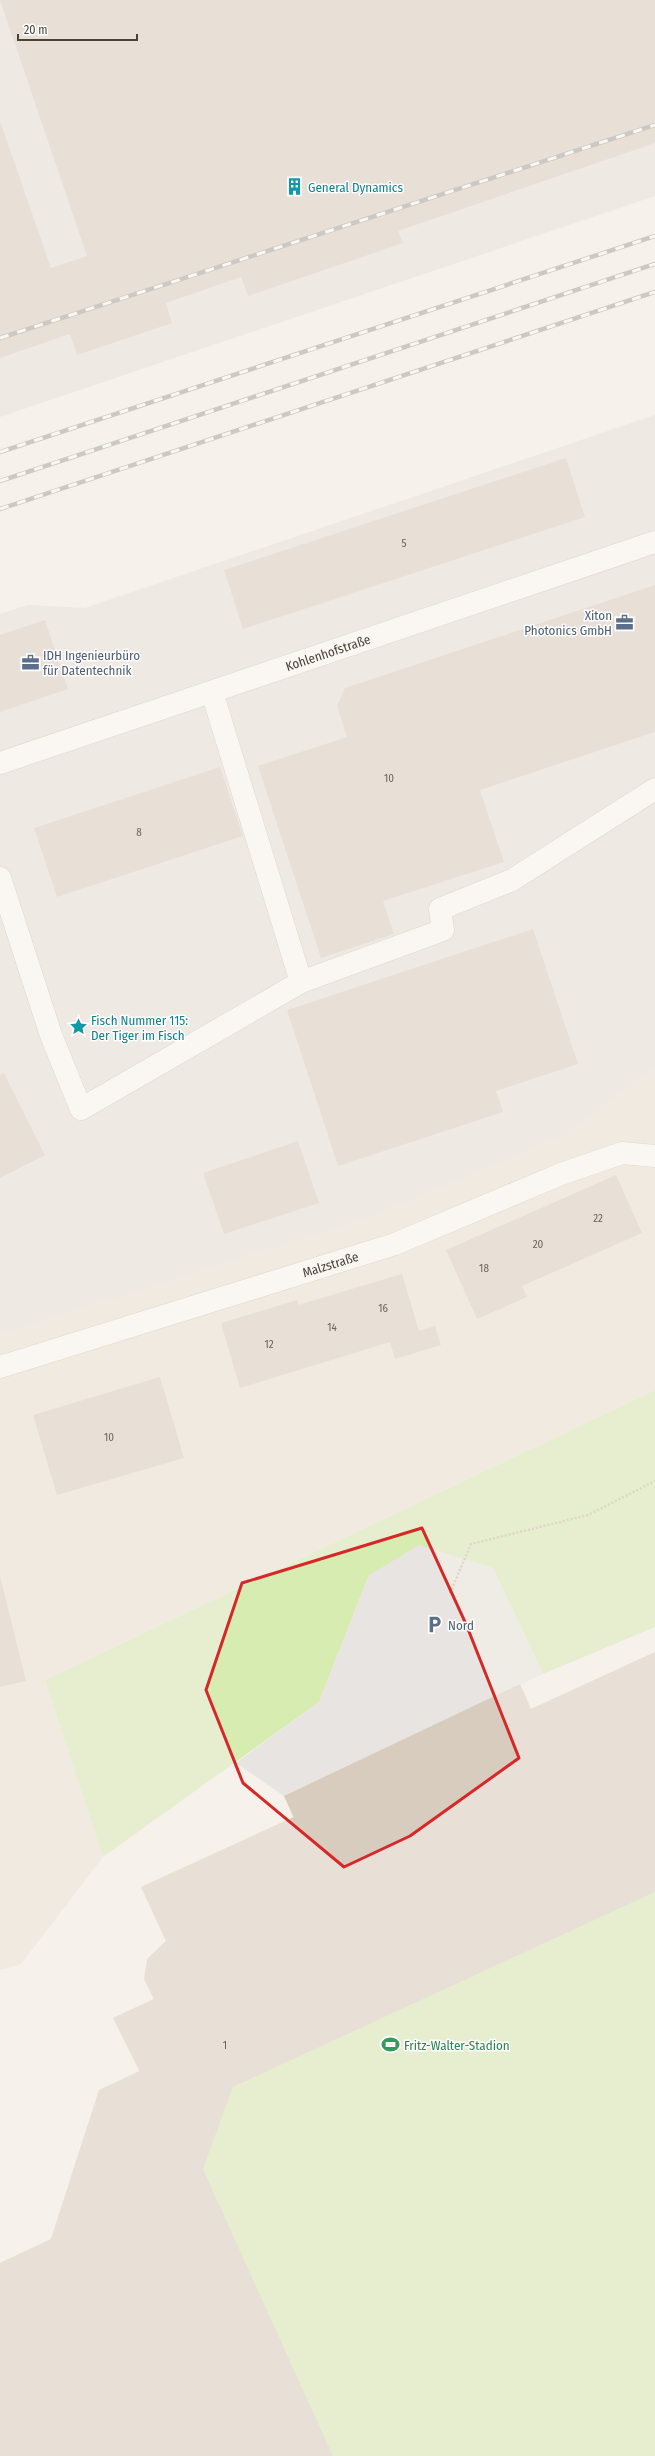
<svg xmlns="http://www.w3.org/2000/svg" width="655" height="2456" viewBox="0 0 655 2456" font-family="'Fira Sans Condensed',sans-serif">
  <rect width="100%" height="100%" fill="#f6f1ea"/>
  <path fill="#eae2d7" d="M 655,1068 L 655,1390 L 45,1680 L 103,1857 L 21,1964 L 0,1970 L 0,1335 L 372,1217 L 564,1136 Z"/>
  <path fill="#e5e0db" d="M 0,0 L 655,0 L 655,196 L 0,417 Z
    M 655,415 L 655,1068 L 564,1136 L 372,1217 L 0,1335 L 0,614 L 28,605 L 85,608 Z"/>
  <path fill="#d6ecb0" d="M 655,1390 L 655,1627 L 543,1674 L 493,1568 L 369,1575 L 319,1702 L 103,1857 L 45,1680 Z
    M 655,1652 L 655,2456 L 0,2456 L 0,2263 L 51,2239 L 99,2090 L 139,2071 L 113,2018 L 154,1999 L 147,1959 L 166,1941 L 141,1887 L 293,1817 L 284,1796 L 520,1684 L 531,1709 Z"/>
  <path fill="#e7e4e1" d="M 419,1545 L 493,1568 L 543,1674 L 284,1796 L 236,1763 L 319,1702 L 369,1575 Z"/>
  <path fill="#d8ccbe" d="M 0,0 L 655,0 L 655,143 L 398,231 L 403,243 L 248,296 L 241,277 L 166,303 L 172,323 L 77,355 L 70,334 L 0,358 L 0,121 L 51,268 L 87,256 Z
    M 566,458 L 585,517 L 243,629 L 224,570 Z
    M 655,585 L 655,732 L 480,790 L 504,862 L 383,901 L 394,934 L 321,958 L 258,766 L 347,737 L 337,706 L 345,688 Z
    M 45,620 L 68,689 L 0,712 L 0,635 Z
    M 220,767 L 243,836 L 57,897 L 34,828 Z
    M 533,929 L 578,1064 L 496,1091 L 503,1112 L 338,1166 L 287,1010 Z
    M 4,1073 L 45,1155 L 0,1178 L 0,1075 Z
    M 298,1141 L 319,1203 L 224,1234 L 203,1173 Z
    M 616,1175 L 642,1233 L 522,1286 L 527,1297 L 477,1319 L 446,1250 Z
    M 402,1274 L 419,1331 L 435,1326 L 441,1345 L 395,1359 L 390,1342 L 240,1388 L 221,1323 L 297,1300 L 298,1305 Z
    M 160,1377 L 184,1458 L 57,1495 L 33,1415 Z
    M 0,1576 L 26,1681 L 0,1687 Z
    M 655,1652 L 655,1892 L 233,2087 L 203,2169 L 333,2456 L 0,2456 L 0,2263 L 51,2239 L 99,2090 L 140,2071 L 113,2018 L 154,1999 L 144,1979 L 147,1959 L 166,1941 L 141,1887 L 294,1817 L 284,1796 L 520,1684 L 531,1709 Z"/>
  <g fill="none" stroke-linecap="round" stroke-linejoin="round">
    <defs>
      <g id="minor">
        <path d="M 212,692 L 301,982"/>
        <path id="s1" d="M 0,763 L 655,542"/>
        <path d="M 0,878 L 51,1035 L 81,1109 L 301,982 L 443,930 L 440,909 L 512,880 L 655,789"/>
        <path id="s2" d="M 0,1367 L 395,1244 L 561,1174 L 622,1153 L 655,1156"/>
      </g>
    </defs>
    <use href="#minor" stroke="#c2b8ab" stroke-width="23"/>
    <path stroke="#c5b39c" stroke-width="2.5" stroke-dasharray="2 2" stroke-linecap="butt" d="M 450,1593 L 471,1544 L 588,1515 L 655,1481"/>
    <use href="#minor" stroke="#fff" stroke-width="22"/>
    <defs>
      <path id="rail" d="M 0,338 L 655,125
        M 0,452 L 655,236
        M 0,481 L 655,264
        M 0,509 L 655,292"/>
    </defs>
    <use href="#rail" stroke="#999" stroke-width="4.5"/>
    <use href="#rail" stroke="#fff" stroke-width="3" stroke-dasharray="9" stroke-linecap="butt"/>
  </g>
  <path d="M0 0H655V2456H0ZM 422,1528 L 466,1624 L 519,1758 L 410,1836 L 344,1867 L 243,1783 L 206,1690 L 242,1583 Z" fill="#f6f1ea" fill-opacity=".55" fill-rule="evenodd"/>
  <path fill="none" stroke="#d62828" stroke-width="3" stroke-linejoin="round" d="M 422,1528 L 466,1624 L 519,1758 L 410,1836 L 344,1867 L 243,1783 L 206,1690 L 242,1583 Z"/>
  <defs>
    <symbol id="building-bare" viewBox="-9 -9 18 18"><path d="M-4-6H4V6H1V3H-1V6H-4ZM-2.5-4.3h1.7v1.8h-1.7ZM.8-4.3h1.7v1.8H.8ZM-2.5-1h1.7V.8h-1.7ZM.8-1h1.7V.8H.8Z" fill="#0f9aa8" stroke="#fff" stroke-width="2.5" paint-order="stroke"/></symbol>
    <symbol id="office-bare" viewBox="-9 -9 18 18"><path d="M-6-3h4V-5.5h4V-3h4V5H-6ZM-1-4.5V-3h2v-1.5ZM-6 0V1H6V0Z" fill="#5c6f8a" stroke="#fff" stroke-width="2.5" paint-order="stroke"/></symbol>
    <symbol id="sight-bare" viewBox="-9 -9 18 18"><path d="M0-6L1.8-2.2L6-1.7L2.9 1.2L3.7 5.4L0 3.3L-3.7 5.4L-2.9 1.2L-6-1.7L-1.8-2.2Z" fill="#0f9aa8" stroke="#fff" stroke-width="2.5" paint-order="stroke"/></symbol>
    <symbol id="parking-bare" viewBox="-9 -9 18 18"><path d="M-3.5-5.5H1a3.5 3.5 0 0 1 0 7H-1V5.5H-3.5ZM-1-3.4V-.6H.8a1.4 1.4 0 0 0 0-2.8Z" fill="#5c6f8a" stroke="#fff" stroke-width="2.5" paint-order="stroke"/></symbol>
    <symbol id="stadium-bare" viewBox="-9 -9 18 18"><path d="M0-5a6.5 5 0 1 0 0 10a6.5 5 0 1 0 0-10ZM-3.5-1.8h7v3.6h-7Z" fill="#2e9e5b" stroke="#fff" stroke-width="2.5" paint-order="stroke"/></symbol>
  </defs>
  <g fill-rule="evenodd">
    <use href="#building-bare" x="282" y="174" width="25" height="25"/>
    <use href="#office-bare" x="612" y="610" width="25" height="25"/>
    <use href="#office-bare" x="18" y="650" width="25" height="25"/>
    <use href="#sight-bare" x="66" y="1014" width="25" height="25"/>
    <use href="#parking-bare" x="422" y="1612" width="25" height="25"/>
    <use href="#stadium-bare" x="378" y="2032" width="25" height="25"/>
  </g>
  <g text-anchor="middle" stroke-width="3" stroke-linejoin="round" paint-order="stroke">
    <g font-size="11" fill="#6e6459">
      <text x="404" y="547">5</text>
      <text x="389" y="782">10</text>
      <text x="139" y="836">8</text>
      <text x="598" y="1222">22</text>
      <text x="538" y="1248">20</text>
      <text x="484" y="1272">18</text>
      <text x="383" y="1312">16</text>
      <text x="332" y="1331">14</text>
      <text x="269" y="1348">12</text>
      <text x="109" y="1441">10</text>
      <text x="225" y="2049">1</text>
    </g>
    <g font-size="13" fill="#0d838f" stroke="#fff" text-anchor="start">
      <text x="308" y="192">General Dynamics</text>
      <text x="91" y="1025">Fisch Nummer 115:<tspan x="91" dy="15">Der Tiger im Fisch</tspan></text>
    </g>
    <g font-size="13" fill="#4e5e75" stroke="#fff" text-anchor="start">
      <text x="612" y="620" text-anchor="end">Xiton<tspan x="612" dy="15">Photonics GmbH</tspan></text>
      <text x="43" y="660">IDH Ingenieurbüro<tspan x="43" dy="15">für Datentechnik</tspan></text>
      <text x="448" y="1630">Nord</text>
    </g>
    <g font-size="13" fill="#4a4137" stroke="#fff">
      <text dy="5" stroke="none"><textPath href="#s1" startOffset="346">Kohlenhofstraße</textPath></text>
      <text dy="5" stroke="none"><textPath href="#s2" startOffset="346">Malzstraße</textPath></text>
    </g>
    <g font-size="13" fill="#27864d" stroke="#fff" text-anchor="start">
      <text x="404" y="2050">Fritz-Walter-Stadion</text>
    </g>
  </g>
  <path d="M18 34v6h119v-6" fill="none" stroke="#4a4137" stroke-width="2"/>
  <text x="24" y="34" font-size="12" fill="#4a4137" stroke="#ffffff" stroke-width="3" paint-order="stroke">20 m</text>
</svg>
